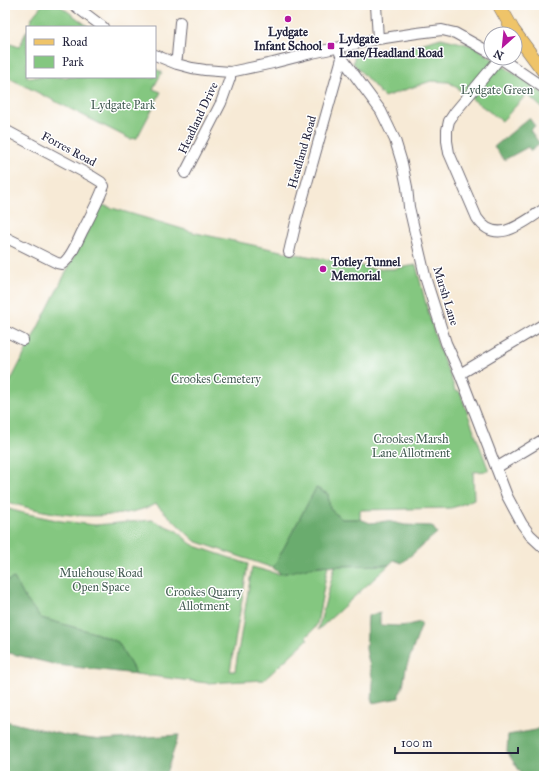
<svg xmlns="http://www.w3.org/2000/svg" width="549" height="781" viewBox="0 0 549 781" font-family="'IM FELL Great Primer',serif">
  <rect width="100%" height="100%" fill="#fff"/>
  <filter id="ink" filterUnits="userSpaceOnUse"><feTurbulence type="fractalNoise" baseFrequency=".025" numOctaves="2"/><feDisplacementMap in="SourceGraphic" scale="8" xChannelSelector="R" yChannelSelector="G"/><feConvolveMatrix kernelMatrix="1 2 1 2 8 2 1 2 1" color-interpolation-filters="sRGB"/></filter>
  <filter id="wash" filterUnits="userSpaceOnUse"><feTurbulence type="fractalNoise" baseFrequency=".012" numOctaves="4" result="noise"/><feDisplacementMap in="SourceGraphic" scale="16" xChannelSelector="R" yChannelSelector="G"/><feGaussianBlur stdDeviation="0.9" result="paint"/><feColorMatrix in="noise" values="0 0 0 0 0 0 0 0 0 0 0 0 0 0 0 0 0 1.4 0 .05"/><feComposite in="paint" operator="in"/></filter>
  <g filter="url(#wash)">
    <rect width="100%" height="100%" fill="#f7ead6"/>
    <path fill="#84c780" stroke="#53745e" d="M 42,5 L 59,5 L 89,27 L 28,27 L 33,16 Z
      M 27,30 L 27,77 L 155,77 L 155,69 L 162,72 L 153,89 L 161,92 L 137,138 L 130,139 L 5,76 L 5,42 L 19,47 Z
      M 441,38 L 474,46 L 544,94 L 544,106 L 542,108 L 527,94 L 502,121 L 449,82 L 431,81 L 384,97 L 353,63 L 355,55 L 403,49 Z
      M 102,205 L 196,233 L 295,254 L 349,263 L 374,269 L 393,269 L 416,265 C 424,296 431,326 442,356 C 446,367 452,378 455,391 L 460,392 L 470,420 L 489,471 L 473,472 L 474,499 L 458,506 L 451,508 L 360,510 L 360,519 L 342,519 L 330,509 L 328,494 L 316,488 L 273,568 L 195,541 L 156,504 C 112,524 50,516 5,501 L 5,461 L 6,458 L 5,458 L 5,392 L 84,237 Z
      M 5,508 L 23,513 L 61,521 L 95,525 L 152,520 L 177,531 L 190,543 L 195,546 L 248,564 L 230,671 L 235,671 L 252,567 L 278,574 L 286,573 L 300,569 L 328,565 L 317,624 L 314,629 L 306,637 L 308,639 L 264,680 L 207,683 L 136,674 L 118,642 L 95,633 L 41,618 L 25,598 L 14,578 L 5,582 Z
      M 389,565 L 318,630 L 335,566 Z"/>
    <path fill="#6bac6e" stroke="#466754" d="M 529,118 L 535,126 L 530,130 L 540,144 L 531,151 L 528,147 L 504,160 L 494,147 Z
      M 316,488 L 328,494 L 330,509 L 342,519 L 360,519 L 370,523 L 387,521 L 405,525 L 432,526 L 437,533 L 402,563 L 394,560 L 389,565 L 335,566 C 317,563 299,571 281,574 L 273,568 Z
      M 14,578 L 25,598 L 41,618 L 95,633 L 118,642 L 136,674 L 57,665 L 5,652 L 5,582 Z
      M 380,612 L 380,625 L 398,626 L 409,625 L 420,622 L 422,624 L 406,668 L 403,686 L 399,694 L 399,698 L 372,703 L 373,681 L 366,649 L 368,616 Z
      M 5,721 L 69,736 L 101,740 L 179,735 L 165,776 L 5,776 Z
      M 544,726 L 544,776 L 523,776 L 507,752 L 508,735 L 536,730 Z"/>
  </g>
  <g filter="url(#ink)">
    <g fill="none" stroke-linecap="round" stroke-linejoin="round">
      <defs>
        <path id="minor" d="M 74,5 L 103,27
          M 376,5 L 378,39
          M 338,48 L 342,58 L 381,111 L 395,140 L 402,163 L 407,187 L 409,207 L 426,280 L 446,343 L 460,374 L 507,496 L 522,524 L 530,535 L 544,548
          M 155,55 L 177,64 L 192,68 L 205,70 L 230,72 L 273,63 L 312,53 L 378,39 L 417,33 L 442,30 L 455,33 L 491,53
          M 175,63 L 177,57 L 180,22
          M 544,88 L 500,58 L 455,112 L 449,121 L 447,130 L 447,141 L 449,153 L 477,218 C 496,247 524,222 544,209
          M 5,130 L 93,177 L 101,182 L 104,186 C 98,202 90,217 82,232 C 77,242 71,258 62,264 L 57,263 L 5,237
          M 185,173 L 221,103 L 230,78 L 230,72
          M 289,252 L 296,222 L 342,58
          M 5,331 L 23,340
          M 460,374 L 544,324
          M 496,468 L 544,439"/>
        <path id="major" d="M 499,5 L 513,30 L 544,72"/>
      </defs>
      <use href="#minor" stroke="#6d6871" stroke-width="12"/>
      <use href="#major" stroke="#6d6871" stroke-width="14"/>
      <use href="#minor" stroke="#fff" stroke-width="10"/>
      <use href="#major" stroke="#efc469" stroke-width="13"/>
    </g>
  </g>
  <g fill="#b5179e" stroke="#fff" stroke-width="1.5">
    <circle cx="288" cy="19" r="4"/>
    <rect x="327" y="42" width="8" height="8" rx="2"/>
    <circle cx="323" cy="269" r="4"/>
  </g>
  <g text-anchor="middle" stroke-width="3" stroke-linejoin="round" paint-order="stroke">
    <g font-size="12" font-weight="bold" fill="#22223b" stroke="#fff" text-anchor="start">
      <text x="288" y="36" text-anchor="middle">Lydgate<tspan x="288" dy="14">Infant School</tspan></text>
      <text x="339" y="43">Lydgate<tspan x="339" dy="14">Lane/Headland Road</tspan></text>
      <text x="331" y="266">Totley Tunnel<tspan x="331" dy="14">Memorial</tspan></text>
    </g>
    <g font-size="12" fill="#445c53" stroke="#fff">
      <text x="497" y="94">Lydgate Green</text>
      <text x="123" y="109">Lydgate Park</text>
      <text x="216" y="383">Crookes Cemetery</text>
      <text x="411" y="443">Crookes Marsh<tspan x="411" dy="14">Lane Allotment</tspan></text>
      <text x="101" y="577">Mulehouse Road<tspan x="101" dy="14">Open Space</tspan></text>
      <text x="204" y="596">Crookes Quarry<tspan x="204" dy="14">Allotment</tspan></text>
    </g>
    <g font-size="12" fill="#22223b" stroke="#fff">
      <text transform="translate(198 118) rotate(-65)" y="4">Headland Drive</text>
      <text transform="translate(69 149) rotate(28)" y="4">Forres Road</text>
      <text transform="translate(302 152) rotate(-74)" y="4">Headland Road</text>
      <text transform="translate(446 296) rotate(73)" y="4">Marsh Lane</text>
    </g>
  </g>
  <rect width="549" height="781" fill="none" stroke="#fff" stroke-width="20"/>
  <rect x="26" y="26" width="130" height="52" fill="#ffffff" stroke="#a7a7b1"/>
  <rect x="34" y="39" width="20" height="6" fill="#efc469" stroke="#a7a7b1"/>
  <text x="62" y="46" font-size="12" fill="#22223b">Road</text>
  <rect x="34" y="56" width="20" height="12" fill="#84c780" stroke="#a7a7b1"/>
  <text x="62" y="66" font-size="12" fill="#22223b">Park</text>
  <g transform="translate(503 46) rotate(207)"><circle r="19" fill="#ffffff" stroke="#a7a7b1"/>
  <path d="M0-3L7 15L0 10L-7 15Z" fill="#b5179e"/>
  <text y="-6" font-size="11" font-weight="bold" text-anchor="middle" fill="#22223b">N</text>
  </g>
  <path d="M395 747v6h123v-6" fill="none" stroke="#22223b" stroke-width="2"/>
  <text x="401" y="747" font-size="12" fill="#22223b" stroke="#ffffff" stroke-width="3" paint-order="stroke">100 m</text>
</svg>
